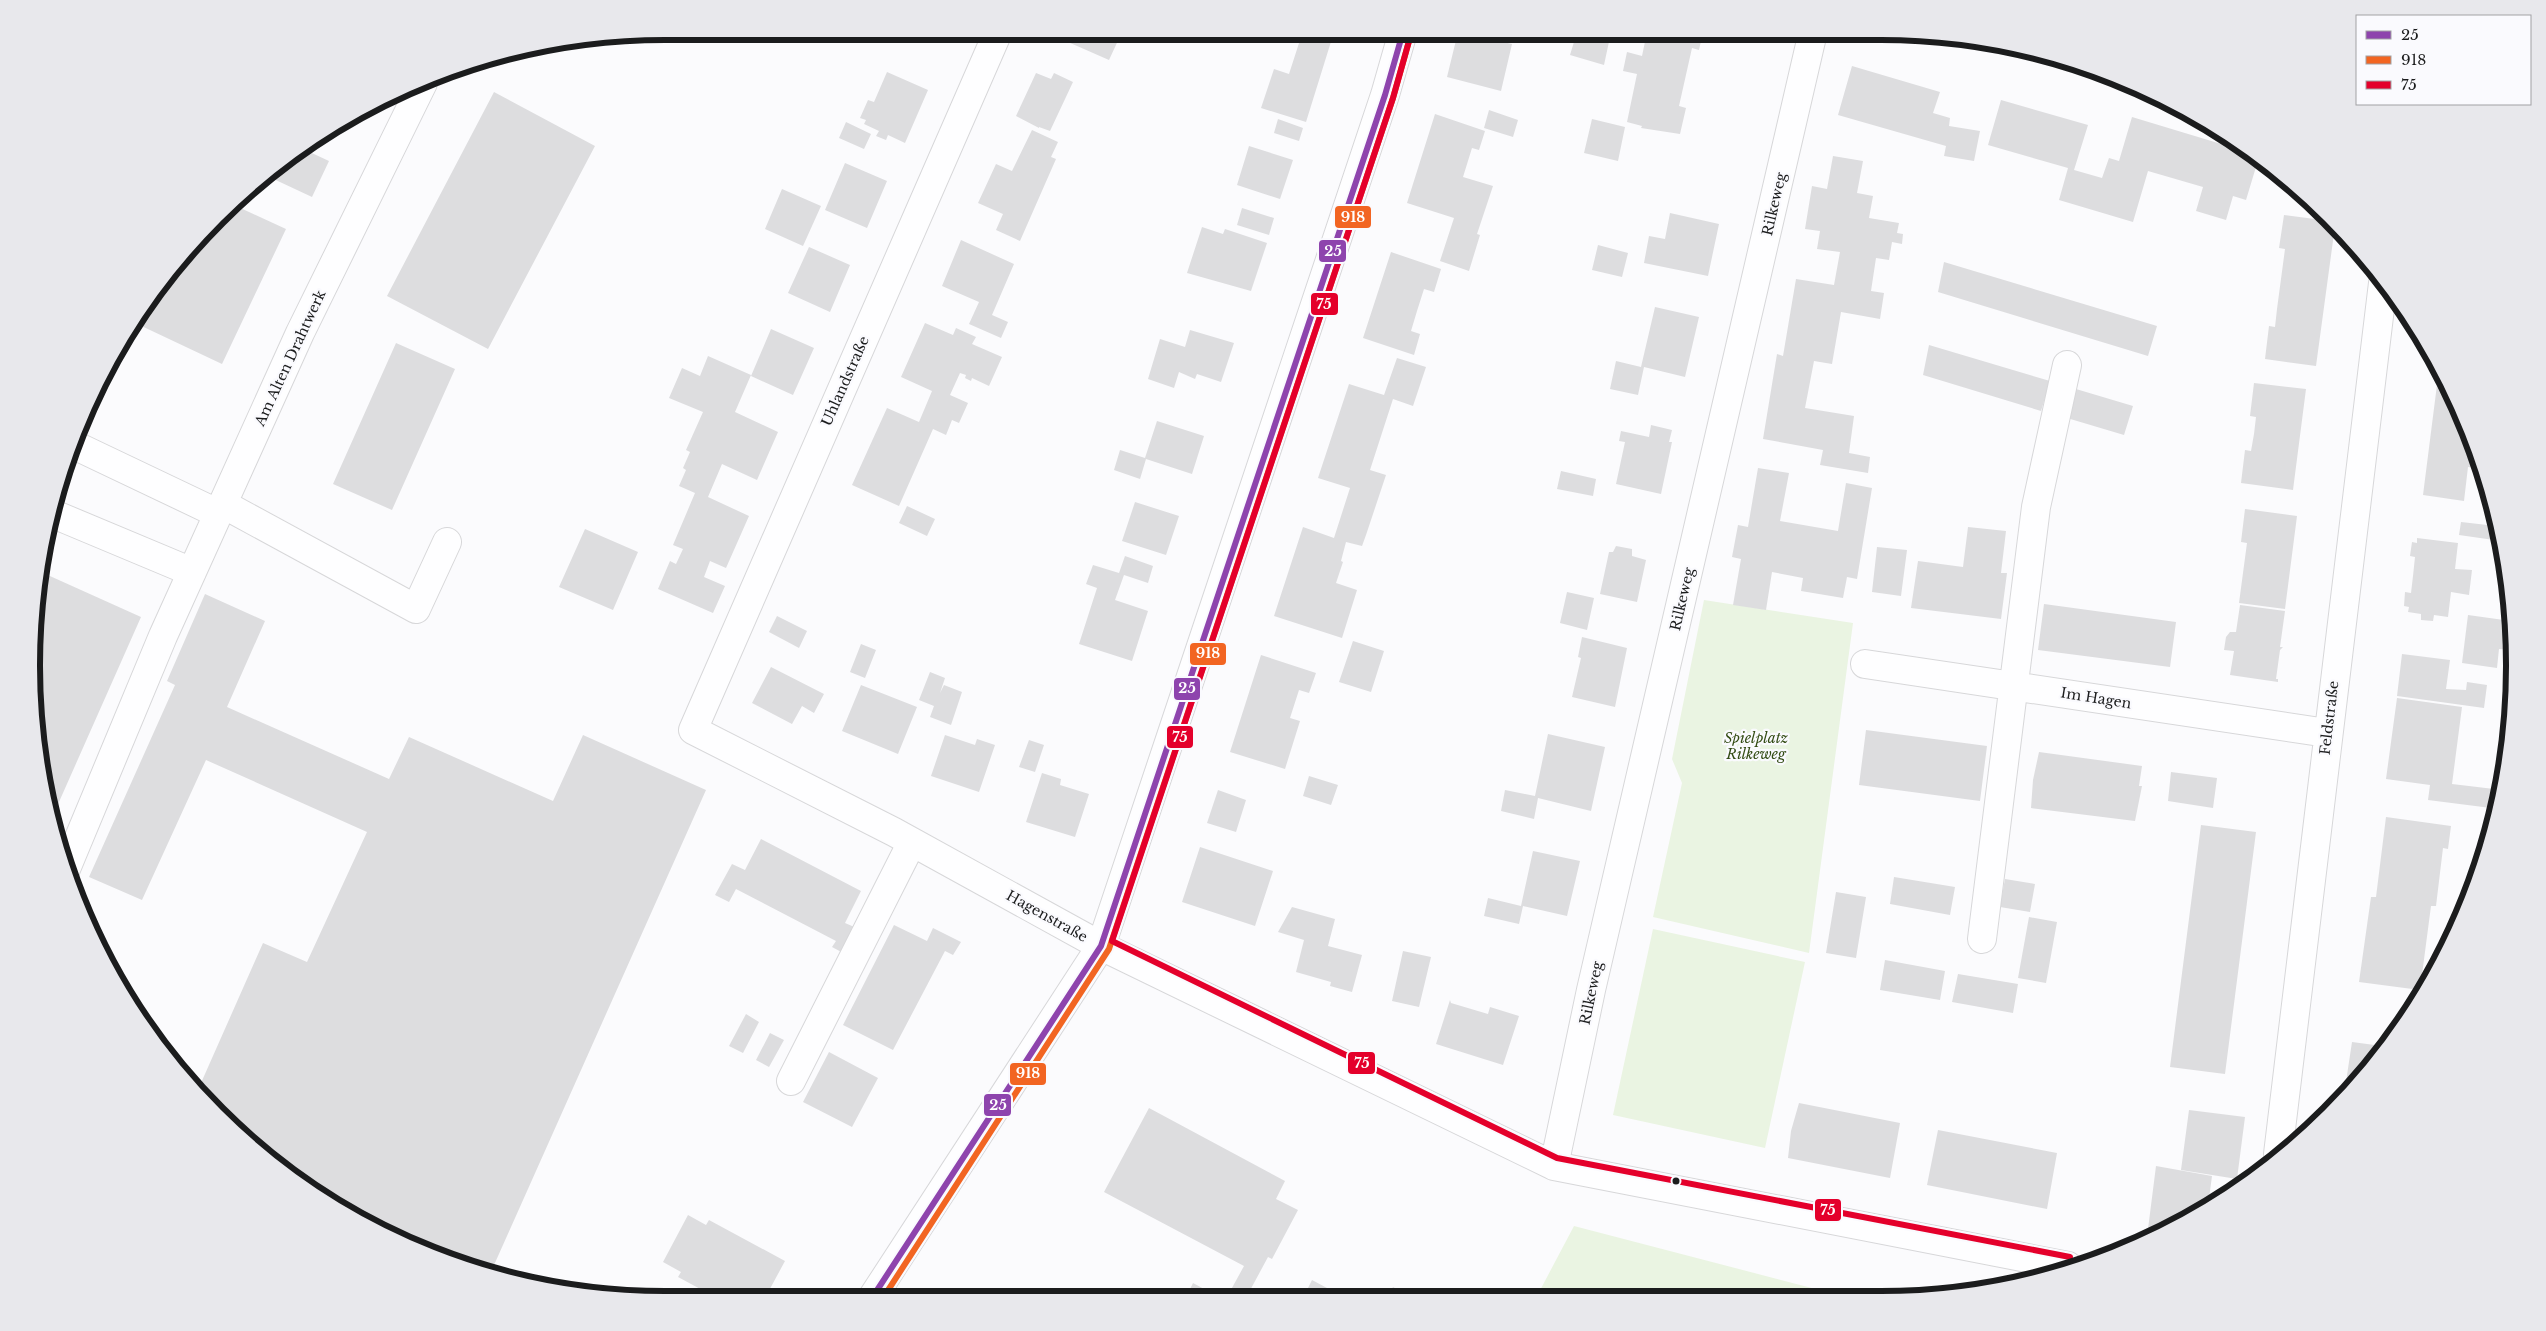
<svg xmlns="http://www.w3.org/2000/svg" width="2546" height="1331" viewBox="0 0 2546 1331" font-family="'Libre Baskerville',serif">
  <rect width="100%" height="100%" fill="#fbfbfd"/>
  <path fill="#eaf4e2" d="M 1704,600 L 1853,623 L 1809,953 L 1653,917 L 1682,783 L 1672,759 Z
    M 1653,929 L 1805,962 L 1765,1148 L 1613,1115 Z
    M 1574,1226 L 1831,1293 L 1537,1296 Z"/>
  <path fill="#dddddf" d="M 1054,32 L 1122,32 L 1109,60 L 1052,35 Z
    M 1277,32 L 1334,32 L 1306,122 L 1261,108 L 1274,69 L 1289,74 L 1300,40 Z
    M 1458,32 L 1512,44 L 1501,91 L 1447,77 Z
    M 1577,32 L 1592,32 L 1610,37 L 1604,65 L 1570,55 Z
    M 1647,32 L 1703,32 L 1699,50 L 1692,48 L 1679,106 L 1686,108 L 1680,134 L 1641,128 L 1642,126 L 1627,122 L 1637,74 L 1623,71 L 1627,52 L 1642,56 Z
    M 1852,66 L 1940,92 L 1933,113 L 1950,118 L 1949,126 L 1980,131 L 1974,161 L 1944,156 L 1946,146 L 1838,115 Z
    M 887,72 L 928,90 L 905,143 L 888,135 L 886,140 L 876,136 L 879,131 L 864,124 L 866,120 L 860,118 L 868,100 L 874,102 Z
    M 1036,73 L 1051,79 L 1054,73 L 1073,82 L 1050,131 L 1039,127 L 1039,128 L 1016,116 Z
    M 494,92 L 595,146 L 488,349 L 387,296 Z
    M 2001,100 L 2088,125 L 2074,170 L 2102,178 L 2109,158 L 2119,161 L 2132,117 L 2251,153 L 2259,157 L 2246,200 L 2233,196 L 2226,220 L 2196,211 L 2203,187 L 2148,171 L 2133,222 L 2059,200 L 2068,168 L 1988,145 Z
    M 1489,110 L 1518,120 L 1513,137 L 1484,128 Z
    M 1435,114 L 1485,131 L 1479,150 L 1472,148 L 1463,177 L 1493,186 L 1477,234 L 1480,235 L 1469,271 L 1440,261 L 1454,218 L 1407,203 Z
    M 1278,119 L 1303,128 L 1299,141 L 1274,133 Z
    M 1592,119 L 1625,127 L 1618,161 L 1584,153 Z
    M 846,122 L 871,134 L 864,149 L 839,138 Z
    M 1032,130 L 1058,142 L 1051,157 L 1056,159 L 1020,241 L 996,230 L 1003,214 L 978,203 L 996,164 L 1012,171 Z
    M 1249,146 L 1293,160 L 1280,199 L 1237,185 Z
    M 301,148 L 329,161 L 312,197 L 265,175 L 279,162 Z
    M 1833,156 L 1863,161 L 1857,193 L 1873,196 L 1869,218 L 1899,223 L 1897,233 L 1903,234 L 1902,244 L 1892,242 L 1889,260 L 1876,258 L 1871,291 L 1884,293 L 1880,319 L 1841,312 L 1832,364 L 1814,361 L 1805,408 L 1854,416 L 1849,453 L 1870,457 L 1868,473 L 1820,465 L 1823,450 L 1763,439 L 1777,354 L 1783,356 L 1796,279 L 1834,285 L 1840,252 L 1817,249 L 1820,231 L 1805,229 L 1812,186 L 1827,189 Z
    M 845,163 L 887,181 L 867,228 L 825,210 Z
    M 782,189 L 821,206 L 803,246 L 765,229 Z
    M 234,205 L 286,229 L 222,364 L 133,322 L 189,247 Z
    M 1242,208 L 1274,218 L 1269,235 L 1237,225 Z
    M 1670,213 L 1719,224 L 1708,276 L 1644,263 L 1649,236 L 1665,239 Z
    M 2284,215 L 2330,221 L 2335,226 L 2316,366 L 2265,359 L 2269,326 L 2275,327 L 2277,309 L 2285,249 L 2279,248 Z
    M 1202,227 L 1223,234 L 1225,229 L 1267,243 L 1251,291 L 1187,273 Z
    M 961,240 L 1014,264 L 992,315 L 1008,322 L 1001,338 L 969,324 L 979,302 L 942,286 Z
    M 1598,245 L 1628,253 L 1622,277 L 1592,270 Z
    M 809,247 L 850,265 L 830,312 L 788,293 Z
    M 1391,252 L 1441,269 L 1434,292 L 1424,289 L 1417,311 L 1411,331 L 1420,334 L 1414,355 L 1363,338 Z
    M 1944,262 L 2157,326 L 2148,356 L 1938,292 Z
    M 1655,307 L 1699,317 L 1685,377 L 1644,367 L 1638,395 L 1610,389 L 1616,361 L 1641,367 Z
    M 925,323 L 953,335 L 956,328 L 976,337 L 972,344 L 1002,357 L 989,386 L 972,378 L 971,381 L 965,378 L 966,375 L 960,373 L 950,395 L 968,403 L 959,423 L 952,420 L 946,435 L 933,429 L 899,506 L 852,485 L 887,408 L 919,422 L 932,391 L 901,377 Z
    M 771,329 L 814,348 L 793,395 L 751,376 Z
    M 1190,330 L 1234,343 L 1221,382 L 1197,374 L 1195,379 L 1179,372 L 1174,388 L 1148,379 L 1160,339 L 1185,347 Z
    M 396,343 L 455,369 L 392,510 L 333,484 Z
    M 1929,345 L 2050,381 L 2041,411 L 1923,375 Z
    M 708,356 L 751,375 L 735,412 L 778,432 L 757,480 L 722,464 L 708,497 L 749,516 L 726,568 L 710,561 L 704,577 L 725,586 L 713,613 L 658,589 L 670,561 L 676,564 L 683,549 L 673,545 L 695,493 L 679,486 L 686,470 L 683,468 L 690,452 L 686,450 L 703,412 L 669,398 L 682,368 L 700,376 Z
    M 1397,358 L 1426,367 L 1413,406 L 1393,399 L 1370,470 L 1386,475 L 1366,535 L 1362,546 L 1346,542 L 1341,561 L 1343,562 L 1336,583 L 1357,590 L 1342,638 L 1274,616 L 1303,527 L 1334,538 L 1350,488 L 1318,478 L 1349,384 L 1384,395 Z
    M 2439,369 L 2483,469 L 2468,467 L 2464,501 L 2423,495 Z
    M 2254,383 L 2306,389 L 2293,490 L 2241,483 L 2245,450 L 2251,451 L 2254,434 L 2256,417 L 2250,416 Z
    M 2076,389 L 2133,406 L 2124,435 L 2067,418 Z
    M 1157,421 L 1204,436 L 1192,474 L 1146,459 L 1140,479 L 1114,470 L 1120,450 L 1145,458 Z
    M 1651,425 L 1672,430 L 1669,442 L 1672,442 L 1661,494 L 1616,484 L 1625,442 L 1619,441 L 1621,431 L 1649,437 Z
    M 1758,468 L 1789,473 L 1780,521 L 1838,531 L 1846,483 L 1872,488 L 1857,579 L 1847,577 L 1843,598 L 1801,591 L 1803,578 L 1772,572 L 1766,610 L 1733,605 L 1741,559 L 1732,557 L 1738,525 L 1748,527 Z
    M 1561,471 L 1596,479 L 1593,496 L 1557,489 Z
    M 1135,502 L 1179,516 L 1166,555 L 1122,541 Z
    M 907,506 L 935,519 L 927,536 L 899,523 Z
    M 2245,509 L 2297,516 L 2285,609 L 2239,603 L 2247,543 L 2241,542 Z
    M 2461,522 L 2496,526 L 2494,540 L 2459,535 Z
    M 1968,527 L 2006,531 L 2001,573 L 2007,573 L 2001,619 L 1911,608 L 1918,561 L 1963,567 Z
    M 585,529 L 638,552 L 613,610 L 559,587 Z
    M 2417,538 L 2458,543 L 2455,569 L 2472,570 L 2469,595 L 2451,592 L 2448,617 L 2434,615 L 2433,621 L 2421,620 L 2421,614 L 2408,612 L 2409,607 L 2404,606 L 2405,592 L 2411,593 L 2413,576 L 2415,557 L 2410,556 L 2412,542 L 2417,543 Z
    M 1616,546 L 1632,549 L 1632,556 L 1646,560 L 1637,602 L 1600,594 L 1609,552 L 1613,552 Z
    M 1877,547 L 1907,550 L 1901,596 L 1872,592 Z
    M 1125,556 L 1153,566 L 1148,583 L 1124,575 L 1115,600 L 1148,611 L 1132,661 L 1079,644 L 1097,588 L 1086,584 L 1093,565 L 1119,573 Z
    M 41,572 L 141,617 L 51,820 L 33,707 L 33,624 Z
    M 1567,592 L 1594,598 L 1587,630 L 1560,623 Z
    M 205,594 L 265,621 L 227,707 L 389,779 L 409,737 L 553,801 L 583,735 L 706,790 L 490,1274 L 385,1234 L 279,1169 L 197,1092 L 263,943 L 307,962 L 367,832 L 206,760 L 142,900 L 89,877 L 175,685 L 167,681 Z
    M 2044,604 L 2176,622 L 2170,667 L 2038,650 Z
    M 2240,605 L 2285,611 L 2280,647 L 2283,647 L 2280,650 L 2276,679 L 2278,679 L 2278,682 L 2230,675 L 2234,651 L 2224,650 L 2226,637 L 2230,632 L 2236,632 Z
    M 2468,615 L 2511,621 L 2512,650 L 2499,649 L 2497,668 L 2462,663 Z
    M 777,616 L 807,631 L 799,648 L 769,632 Z
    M 1582,637 L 1627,648 L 1615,707 L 1572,697 L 1581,658 L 1578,657 Z
    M 1353,641 L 1384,651 L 1371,692 L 1339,682 Z
    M 861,644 L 876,650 L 865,678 L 850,672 Z
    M 2402,654 L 2450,660 L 2446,689 L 2466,690 L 2467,682 L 2487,685 L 2484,708 L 2397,696 Z
    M 1261,655 L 1316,673 L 1309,693 L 1299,690 L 1290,718 L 1300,721 L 1285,769 L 1230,752 Z
    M 771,667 L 824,694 L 814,713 L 802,706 L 792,724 L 752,703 Z
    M 930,672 L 945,678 L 940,693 L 944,685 L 962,692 L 951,725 L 930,717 L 934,706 L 919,700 Z
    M 861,685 L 917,707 L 898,754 L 842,731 Z
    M 2397,698 L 2462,707 L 2452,784 L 2494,789 L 2491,808 L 2428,800 L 2430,785 L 2386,779 Z
    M 1866,730 L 1987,746 L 1980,801 L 1859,785 Z
    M 1548,734 L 1605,747 L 1591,811 L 1538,798 L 1534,819 L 1501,811 L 1505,790 L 1535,796 Z
    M 945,735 L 975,745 L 977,739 L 995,745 L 979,792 L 931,776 Z
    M 1029,740 L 1044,745 L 1035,772 L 1019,767 Z
    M 2039,752 L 2142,766 L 2139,786 L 2142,786 L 2135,821 L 2031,808 L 2033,780 Z
    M 2171,772 L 2217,778 L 2213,808 L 2168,801 Z
    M 1042,773 L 1061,779 L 1060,785 L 1089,794 L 1075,837 L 1026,822 Z
    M 1309,776 L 1338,785 L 1331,805 L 1303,796 Z
    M 1218,790 L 1246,800 L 1236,832 L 1207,823 Z
    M 2386,817 L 2451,826 L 2448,849 L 2443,848 L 2436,906 L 2431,906 L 2420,990 L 2359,982 L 2371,897 L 2376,897 Z
    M 2201,825 L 2256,832 L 2225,1074 L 2170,1067 Z
    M 761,839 L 861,891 L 845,923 L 859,929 L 845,954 L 832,947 L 836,941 L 736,889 L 729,902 L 715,895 L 732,864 L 745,870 Z
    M 1200,847 L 1273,871 L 1255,926 L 1182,902 Z
    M 1533,851 L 1580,861 L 1567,916 L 1523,906 L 1519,924 L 1484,916 L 1488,898 L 1521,906 Z
    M 1894,877 L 1955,887 L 1950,915 L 1890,904 Z
    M 2005,879 L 2035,884 L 2030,912 L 2000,907 Z
    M 1836,892 L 1866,897 L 1856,958 L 1826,953 Z
    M 1292,907 L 1335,919 L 1328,946 L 1362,955 L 1352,992 L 1330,986 L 1331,982 L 1296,972 L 1304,940 L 1278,932 Z
    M 2029,917 L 2057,922 L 2046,983 L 2018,978 Z
    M 894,925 L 927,941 L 933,928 L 961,942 L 953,955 L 945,951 L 893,1050 L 843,1025 Z
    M 1403,951 L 1431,957 L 1419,1007 L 1392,1001 Z
    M 1885,960 L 1945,971 L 1940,1000 L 1880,990 Z
    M 1958,974 L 2018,984 L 2013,1013 L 1952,1002 Z
    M 1450,1000 L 1451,1003 L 1488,1014 L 1490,1007 L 1519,1016 L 1503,1065 L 1436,1044 Z
    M 746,1014 L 759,1022 L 743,1053 L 729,1046 Z
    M 770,1033 L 784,1040 L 769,1067 L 756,1060 Z
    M 2352,1042 L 2382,1046 L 2357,1084 L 2344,1095 Z
    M 829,1052 L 878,1078 L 852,1127 L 803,1102 Z
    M 1799,1103 L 1900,1123 L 1890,1178 L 1788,1158 L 1791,1131 Z
    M 1149,1108 L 1285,1181 L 1276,1199 L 1298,1210 L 1272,1259 L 1268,1257 L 1247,1296 L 1227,1297 L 1244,1266 L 1104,1192 Z
    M 2189,1110 L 2245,1117 L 2237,1179 L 2181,1170 Z
    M 1938,1130 L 2057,1153 L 2047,1209 L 1927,1185 Z
    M 2156,1166 L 2212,1176 L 2208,1206 L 2162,1231 L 2148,1229 Z
    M 688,1215 L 706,1225 L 709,1220 L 785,1261 L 765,1298 L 717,1298 L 678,1277 L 681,1272 L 663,1262 Z
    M 1312,1280 L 1342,1296 L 1304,1296 Z
    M 1193,1283 L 1219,1297 L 1186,1297 Z
    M 1393,1287 L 1409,1296 L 1388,1296 Z"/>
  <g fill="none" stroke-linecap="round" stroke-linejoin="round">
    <defs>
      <path id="minor" d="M 998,32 L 693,730 L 894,832 L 1101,946 L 1554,1166 L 2068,1266
        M 72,444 L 219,514
        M 223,504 L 416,609 L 447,542
        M 51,513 L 192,572
        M 1865,664 L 2327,733
        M 66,869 L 163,636 L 300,333 L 423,83
        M 1982,939 L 2036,507 L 2067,365
        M 791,1081 L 912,842
        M 2278,1154 L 2383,283
        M 1554,1166 L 1591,990 L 1813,32
        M 872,1298 L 1101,946 L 1385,95 L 1403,32"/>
    </defs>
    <use href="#minor" stroke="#d7d7d9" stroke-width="30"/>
    <use href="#minor" stroke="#fefeff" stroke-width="28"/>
    <defs>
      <path id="bus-1" d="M 872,1298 L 1101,946 L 1385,95 L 1403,32"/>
      <path id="bus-2" d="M 883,1298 L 1109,949 L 1393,98 L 1411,34"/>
      <path id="bus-3" d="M 1411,34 L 1393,98 L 1112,941 L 1557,1158 L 2070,1257"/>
    </defs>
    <use href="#bus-1" stroke="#fafafe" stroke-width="10"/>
    <use href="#bus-2" stroke="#fafafe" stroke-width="10"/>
    <use href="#bus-3" stroke="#fafafe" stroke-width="10"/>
    <use href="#bus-1" stroke="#8e44ad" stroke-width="6"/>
    <use href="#bus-2" stroke="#f26522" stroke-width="6"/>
    <use href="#bus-3" stroke="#e4002b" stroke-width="6"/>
  </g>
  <circle fill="#1b1c1d" stroke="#fafafe" stroke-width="2" cx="1676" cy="1181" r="4.5"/>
  <g text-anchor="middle" stroke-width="4.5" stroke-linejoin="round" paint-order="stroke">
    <g font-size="14" fill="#1b1c1d" stroke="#fafafe">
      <text transform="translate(1774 204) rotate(-77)" y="5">Rilkeweg</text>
      <text transform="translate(290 358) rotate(-65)" y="5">Am Alten Drahtwerk</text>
      <text transform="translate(845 381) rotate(-66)" y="5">Uhlandstraße</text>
      <text transform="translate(1682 599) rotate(-77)" y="5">Rilkeweg</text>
      <text transform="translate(2096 698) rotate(9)" y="5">Im Hagen</text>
      <text transform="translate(2329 718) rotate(-83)" y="5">Feldstraße</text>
      <text transform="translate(1047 916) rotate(29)" y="5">Hagenstraße</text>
      <text transform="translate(1591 993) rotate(-78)" y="5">Rilkeweg</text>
    </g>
    <g font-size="14" font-style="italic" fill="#334c14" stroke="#fafafe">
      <text x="1756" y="743">Spielplatz<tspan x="1756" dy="16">Rilkeweg</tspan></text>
    </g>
  </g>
  <path d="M0 0H2546V1331H0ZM665 40H1881A625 625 0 0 1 2506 665V666A625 625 0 0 1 1881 1291H665A625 625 0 0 1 40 666V665A625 625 0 0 1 665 40Z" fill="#e8e8ec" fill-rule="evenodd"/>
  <path fill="none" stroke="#1b1c1d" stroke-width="6" d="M665 40H1881A625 625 0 0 1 2506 665V666A625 625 0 0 1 1881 1291H665A625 625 0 0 1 40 666V665A625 625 0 0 1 665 40Z"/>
  <g stroke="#fafafe" stroke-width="2">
    <rect x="1334" y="205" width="38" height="24" rx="5" fill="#f26522"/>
    <rect x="1318" y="239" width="29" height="24" rx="5" fill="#8e44ad"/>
    <rect x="1310" y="292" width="29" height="24" rx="5" fill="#e4002b"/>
    <rect x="1189" y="642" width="38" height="24" rx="5" fill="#f26522"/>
    <rect x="1173" y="677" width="28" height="24" rx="5" fill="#8e44ad"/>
    <rect x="1166" y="725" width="28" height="24" rx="5" fill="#e4002b"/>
    <rect x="1347" y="1051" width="29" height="24" rx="5" fill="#e4002b"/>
    <rect x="1009" y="1062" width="38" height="24" rx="5" fill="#f26522"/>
    <rect x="983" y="1093" width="29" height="24" rx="5" fill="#8e44ad"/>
    <rect x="1814" y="1198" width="28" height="24" rx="5" fill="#e4002b"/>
  </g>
  <g font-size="14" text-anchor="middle" font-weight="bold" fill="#fff">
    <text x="1353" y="222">918</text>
    <text x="1333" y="256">25</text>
    <text x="1324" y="309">75</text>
    <text x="1208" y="658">918</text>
    <text x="1187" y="693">25</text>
    <text x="1180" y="742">75</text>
    <text x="1362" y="1068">75</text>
    <text x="1028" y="1078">918</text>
    <text x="998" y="1110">25</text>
    <text x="1828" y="1215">75</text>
  </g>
  <rect x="2356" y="15" width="175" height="90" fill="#fafafe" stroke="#a1a1a4"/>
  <rect x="2366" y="31" width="25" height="8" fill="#8e44ad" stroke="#a1a1a4"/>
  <text x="2401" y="40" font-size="15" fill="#1b1c1d">25</text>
  <rect x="2366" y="56" width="25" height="8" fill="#f26522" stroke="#a1a1a4"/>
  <text x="2401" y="65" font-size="15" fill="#1b1c1d">918</text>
  <rect x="2366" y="81" width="25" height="8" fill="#e4002b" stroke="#a1a1a4"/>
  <text x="2401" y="90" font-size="15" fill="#1b1c1d">75</text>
</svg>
